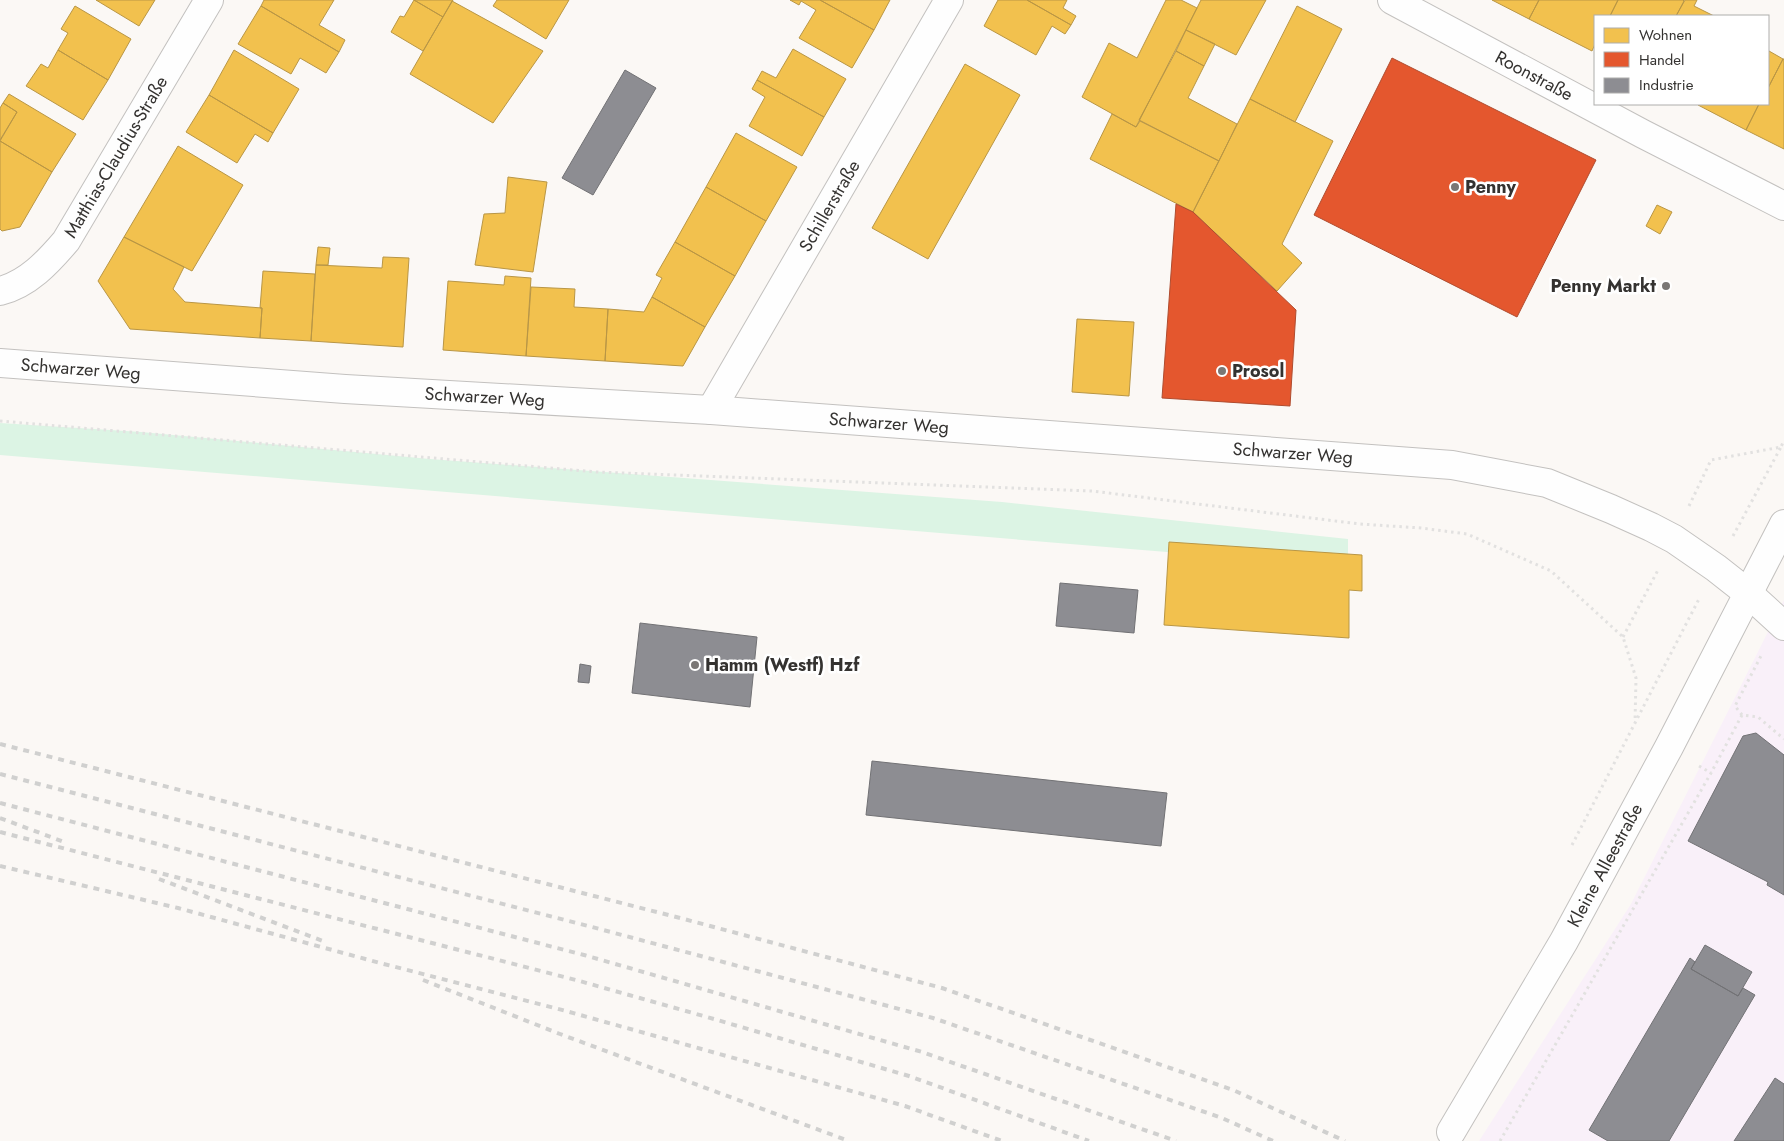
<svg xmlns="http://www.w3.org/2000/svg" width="1784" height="1141" viewBox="0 0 1784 1141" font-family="Jost,sans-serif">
  <rect width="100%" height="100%" fill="#fbf8f5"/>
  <path fill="#f9f0f9" d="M 1784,600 L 1784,1141 L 1479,1141 L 1631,904 Z"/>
  <path fill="#dcf4e4" d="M 0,423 L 141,432 L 430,459 L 1002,502 L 1348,539 L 1348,567 L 0,455 Z"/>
  <path fill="#f2c14e" stroke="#b99645" d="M 96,0 L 155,0 L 139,26 Z
    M 264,0 L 334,0 L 319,25 L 345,40 L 339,52 L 261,6 Z
    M 414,0 L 443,17 L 423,51 L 391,32 L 400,16 L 404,17 Z
    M 414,0 L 453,0 L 443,17 Z
    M 497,0 L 569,0 L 546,39 L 493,6 Z
    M 790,0 L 820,0 L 874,30 L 852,68 L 799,38 L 816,10 L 801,1 L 799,5 Z
    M 820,0 L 890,0 L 874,30 Z
    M 998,0 L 1027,0 L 1071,25 L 1065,34 L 1052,26 L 1036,55 L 984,26 Z
    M 1027,0 L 1067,0 L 1063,8 L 1076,16 L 1071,25 Z
    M 1166,0 L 1181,0 L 1197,8 L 1136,127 L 1082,97 L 1109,43 L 1137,58 Z
    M 1201,0 L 1266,0 L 1236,55 L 1186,30 Z
    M 1492,0 L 1539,0 L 1529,19 Z
    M 1539,0 L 1618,0 L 1610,16 L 1595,16 L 1595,44 L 1592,51 L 1529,19 Z
    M 1618,0 L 1683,0 L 1684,1 L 1676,16 L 1610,16 Z
    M 1685,0 L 1697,0 L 1694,6 L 1714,16 L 1676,16 Z
    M 452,1 L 543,51 L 493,123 L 410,74 Z
    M 75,6 L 131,39 L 108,80 L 58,50 L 68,33 L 61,29 Z
    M 261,6 L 339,52 L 326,73 L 300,58 L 291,74 L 238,44 Z
    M 1297,6 L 1342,29 L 1295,122 L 1250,99 Z
    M 1186,30 L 1215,44 L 1204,66 L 1176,51 Z
    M 793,49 L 846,79 L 824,117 L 757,80 L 762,71 L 776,78 Z
    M 58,50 L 108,80 L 83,120 L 26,86 L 41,64 L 48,68 Z
    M 234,50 L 299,89 L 273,133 L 209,95 Z
    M 1176,51 L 1204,66 L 1188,98 L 1237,124 L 1219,161 L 1139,120 Z
    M 1769,51 L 1783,59 L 1768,88 L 1768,54 Z
    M 1783,59 L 1784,59 L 1784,149 L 1746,130 L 1759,104 L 1768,104 L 1768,88 Z
    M 965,64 L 1020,95 L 928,259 L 872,228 Z
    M 757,80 L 824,117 L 802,156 L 749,126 L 765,97 L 752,89 Z
    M 9,94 L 76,134 L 52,172 L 0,141 L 17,112 L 3,103 Z
    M 209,95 L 273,133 L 268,142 L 255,134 L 237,163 L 186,132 Z
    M 1250,99 L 1333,141 L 1282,244 L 1302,263 L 1277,291 L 1193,212 Z
    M 3,103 L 17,112 L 0,140 L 0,108 Z
    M 1698,104 L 1759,104 L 1746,130 L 1698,105 Z
    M 1112,114 L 1136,127 L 1140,121 L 1219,161 L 1193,212 L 1090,159 Z
    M 736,133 L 797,167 L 766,221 L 706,187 Z
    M 0,141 L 52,172 L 20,227 L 2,231 L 0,229 Z
    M 178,146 L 243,185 L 192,271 L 124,237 Z
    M 508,177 L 547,182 L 533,272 L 475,265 L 484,214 L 505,213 Z
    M 706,187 L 766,221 L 735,276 L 675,242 Z
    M 1657,205 L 1672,212 L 1660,234 L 1646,226 Z
    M 124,237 L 184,267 L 173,289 L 185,302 L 262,308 L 260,338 L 130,329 L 98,281 Z
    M 675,242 L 735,276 L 705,327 L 652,297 L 662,278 L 656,275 Z
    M 318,247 L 330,248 L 328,265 L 316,265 Z
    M 383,257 L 409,258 L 403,347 L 311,341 L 316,265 L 382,268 Z
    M 263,271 L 315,274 L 311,341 L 260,338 L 262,308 L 260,308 Z
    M 505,276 L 531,278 L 526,356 L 443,350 L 448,281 L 504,285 Z
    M 531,287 L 575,289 L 574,307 L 608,309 L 605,361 L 526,356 Z
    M 652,297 L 705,327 L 683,366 L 605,361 L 608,309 L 644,312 Z
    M 1077,319 L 1134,322 L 1129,396 L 1072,392 Z
    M 1169,542 L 1362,555 L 1362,591 L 1349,590 L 1349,638 L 1164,625 Z"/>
  <path fill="#e4572e" stroke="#af4c2f" d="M 1392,58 L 1596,160 L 1517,317 L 1314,215 Z
    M 1176,204 L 1193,212 L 1296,310 L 1290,406 L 1162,398 Z"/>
  <path fill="#8d8d92" stroke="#727275" d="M 625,70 L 656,88 L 593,195 L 562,178 Z
    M 1060,583 L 1138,590 L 1134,633 L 1056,626 Z
    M 640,623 L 757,637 L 750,707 L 632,693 Z
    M 580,664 L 591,666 L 589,683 L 578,682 Z
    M 1756,733 L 1784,755 L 1784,895 L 1767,885 L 1768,882 L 1688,841 L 1743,736 Z
    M 872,761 L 1167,793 L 1161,846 L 866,815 Z
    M 1705,945 L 1752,972 L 1738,996 L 1691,969 Z
    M 1690,958 L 1695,962 L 1691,969 L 1738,996 L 1743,988 L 1755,995 L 1669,1141 L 1608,1141 L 1589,1130 Z
    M 1775,1078 L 1784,1084 L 1784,1141 L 1734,1141 Z"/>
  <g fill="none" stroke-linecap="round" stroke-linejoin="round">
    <defs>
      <g id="street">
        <path id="s1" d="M 1392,0 L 1643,134 L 1784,206"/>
        <path id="s2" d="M 0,291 C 28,284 48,262 66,241 L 209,0"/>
        <path id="s3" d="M 0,363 L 345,389 L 711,410 L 1452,465 L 1547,483 L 1611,509 L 1651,527 L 1674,539 L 1716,568 L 1749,594"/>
        <path id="s4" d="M 711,410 L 949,0"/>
      </g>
      <g id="secondary">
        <path d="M 1749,594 L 1784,626"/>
        <path id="s5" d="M 1451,1132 L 1564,941 L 1669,747 L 1784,524"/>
      </g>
    </defs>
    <use href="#street" stroke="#c3c1bf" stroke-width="30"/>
    <use href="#secondary" stroke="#c3c1bf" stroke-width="30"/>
    <path stroke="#e2e1e0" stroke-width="3" stroke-dasharray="2.5 4" stroke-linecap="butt" d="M 0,421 L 597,472 L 1092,491 L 1360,524 L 1421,528 L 1467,534 L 1551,571 L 1623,637 L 1636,678 L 1635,723
      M 1689,506 L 1711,460 L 1781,447 L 1784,440
      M 1733,536 L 1781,447
      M 1623,637 L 1658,570
      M 1742,715 L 1735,706 L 1762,654
      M 1699,766 L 1711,773
      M 1572,845 L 1699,599
      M 1500,1141 L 1711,773 L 1742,715 L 1758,717 L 1784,739"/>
    <use href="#street" stroke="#fefefe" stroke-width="28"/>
    <use href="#secondary" stroke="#fefefe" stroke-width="28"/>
    <path stroke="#d0d0cf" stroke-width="4" stroke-dasharray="6 6" stroke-linecap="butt" d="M 0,744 L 684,919 L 942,988 L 1233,1090 L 1345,1141
      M 0,774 L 592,927 L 933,1018 L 1222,1118 L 1273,1141
      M 0,803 L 584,955 L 922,1052 L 1176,1141
      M 0,818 L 64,842
      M 0,832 L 576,980 L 707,1017 L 909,1076 L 1089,1141
      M 0,866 L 178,908 L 380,963 L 566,1011 L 905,1106 L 1002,1141
      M 159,879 L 323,941
      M 423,980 L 560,1034 L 849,1141"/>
  </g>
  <g fill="#7a7775" stroke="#fff" stroke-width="2">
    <circle cx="1455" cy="187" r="5"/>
    <circle cx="1666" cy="286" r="5"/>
    <circle cx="1222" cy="371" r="5"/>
    <circle cx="695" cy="665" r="5"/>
  </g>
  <g text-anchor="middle" stroke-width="5" stroke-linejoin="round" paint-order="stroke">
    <g font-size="18" fill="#343230" stroke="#fff">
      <text dy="6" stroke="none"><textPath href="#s1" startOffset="161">Roonstraße</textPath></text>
      <text dy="6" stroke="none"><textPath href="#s2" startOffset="182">Matthias-Claudius-Straße</textPath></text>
      <text dy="6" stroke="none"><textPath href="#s4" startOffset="236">Schillerstraße</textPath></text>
      <text dy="6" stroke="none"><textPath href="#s3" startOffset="81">Schwarzer Weg</textPath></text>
      <text dy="6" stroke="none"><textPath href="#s3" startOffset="486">Schwarzer Weg</textPath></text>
      <text dy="6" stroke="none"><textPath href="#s3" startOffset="891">Schwarzer Weg</textPath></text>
      <text dy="6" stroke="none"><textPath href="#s3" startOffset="1296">Schwarzer Weg</textPath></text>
      <text dy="6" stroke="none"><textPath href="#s5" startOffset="308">Kleine Alleestraße</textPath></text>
    </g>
    <g font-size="18" font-weight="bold" fill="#343230" stroke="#fff" text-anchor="start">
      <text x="1465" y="193">Penny</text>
      <text x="1656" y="292" text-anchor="end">Penny Markt</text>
      <text x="1232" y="377">Prosol</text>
      <text x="705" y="671">Hamm (Westf) Hzf</text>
    </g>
  </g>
  <rect x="1594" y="15" width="175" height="90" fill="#ffffff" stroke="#aeadac"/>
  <rect x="1604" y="28" width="25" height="15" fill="#f2c14e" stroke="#aeadac"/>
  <text x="1639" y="40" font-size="15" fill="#343230">Wohnen</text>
  <rect x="1604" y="52" width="25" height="15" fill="#e4572e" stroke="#aeadac"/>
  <text x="1639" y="65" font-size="15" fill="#343230">Handel</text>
  <rect x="1604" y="78" width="25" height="15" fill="#8d8d92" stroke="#aeadac"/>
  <text x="1639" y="90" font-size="15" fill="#343230">Industrie</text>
</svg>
